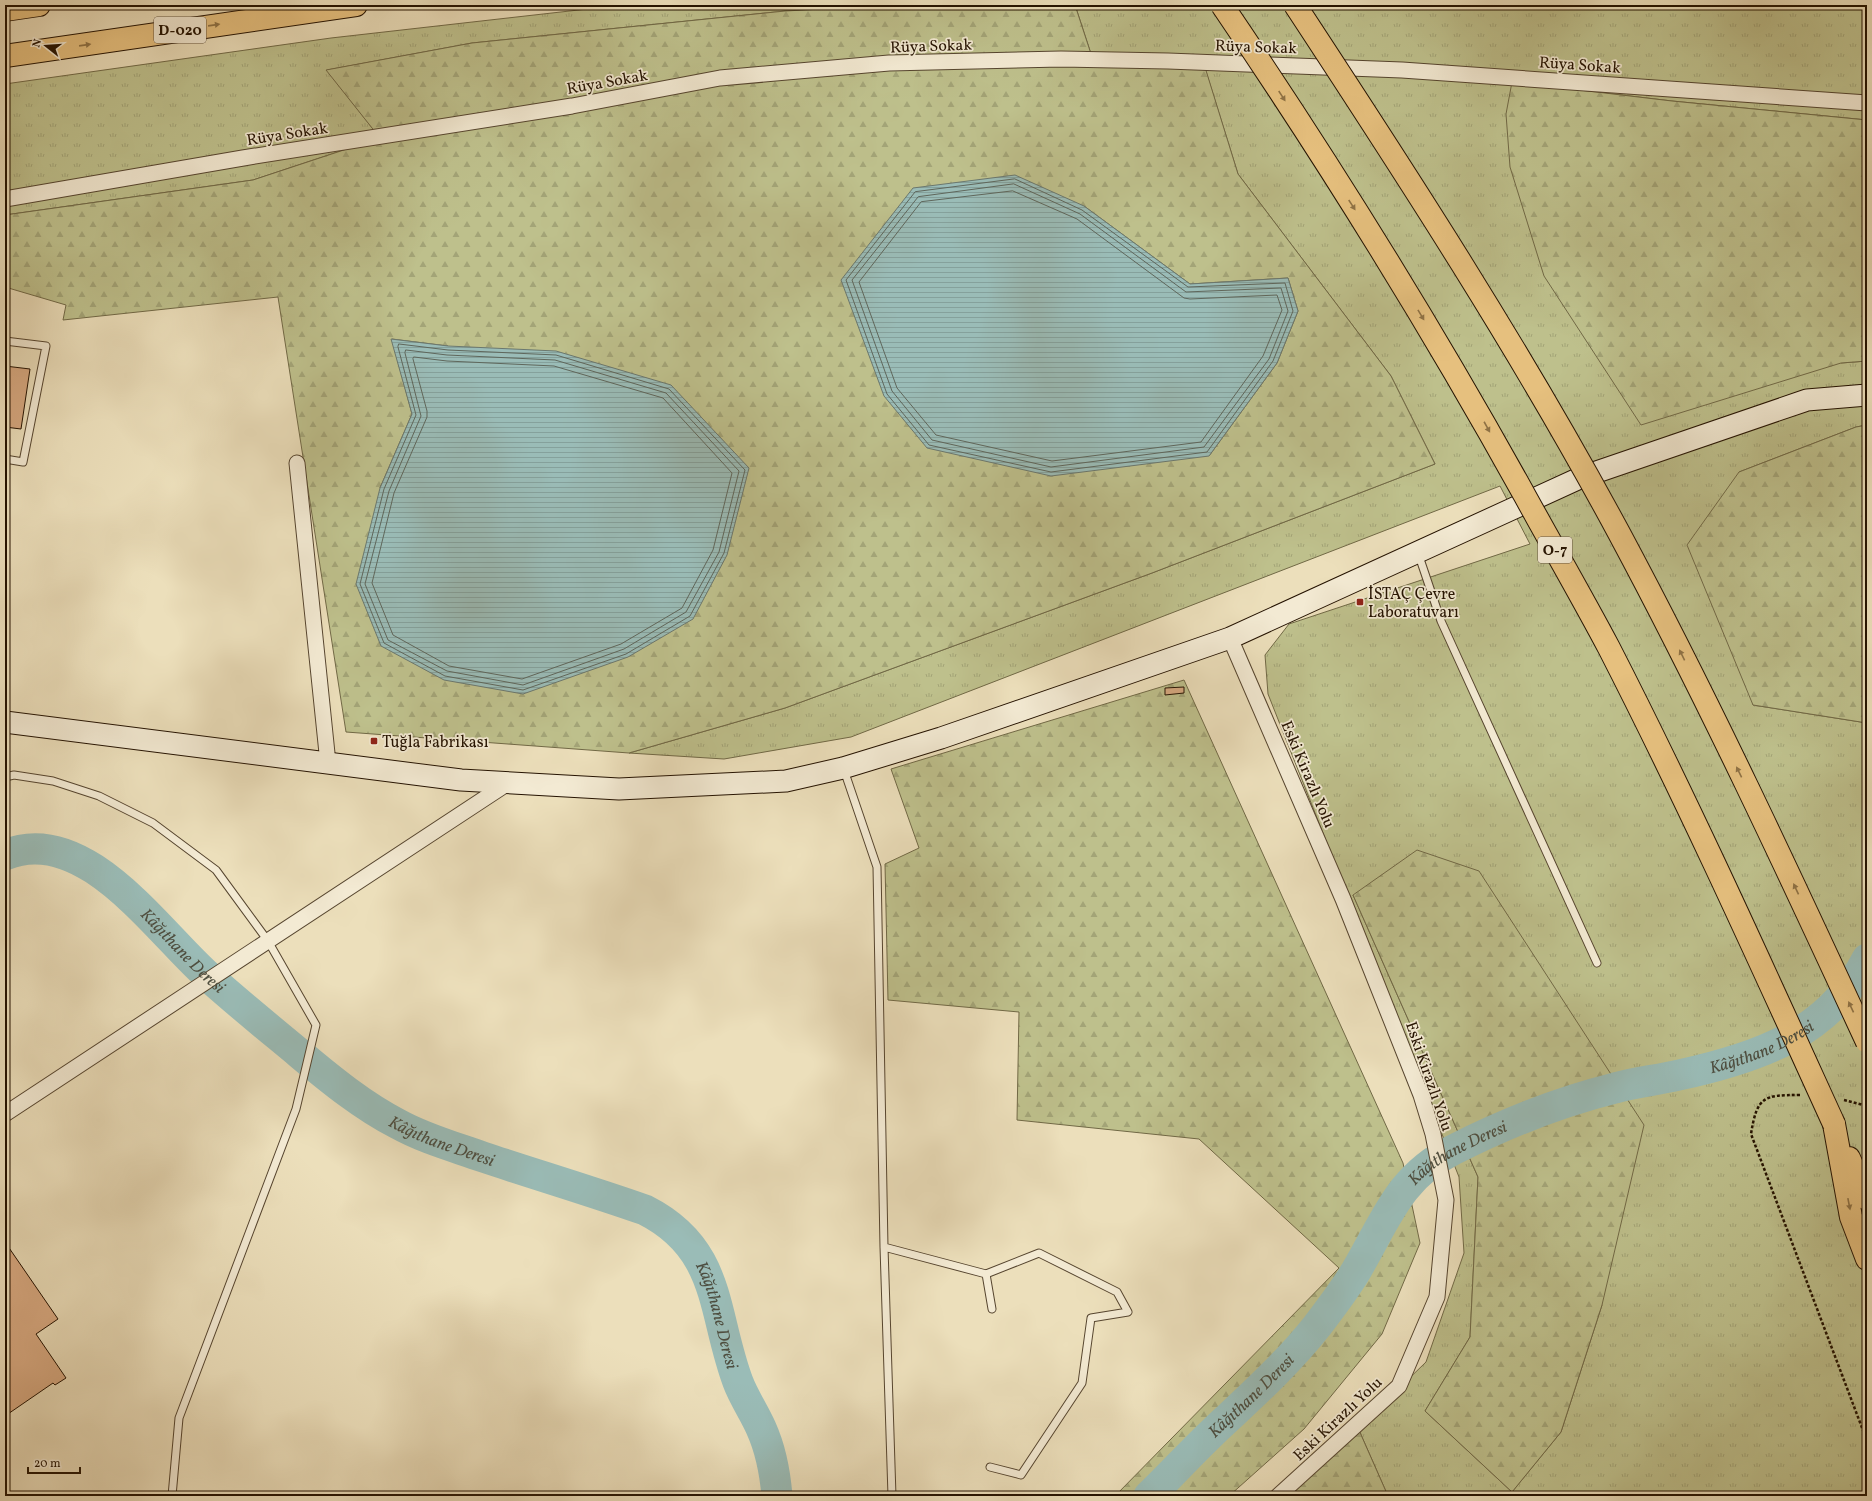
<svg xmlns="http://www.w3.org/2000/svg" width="1872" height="1501" viewBox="0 0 1872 1501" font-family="Vollkorn,serif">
  <defs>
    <pattern id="grass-tufts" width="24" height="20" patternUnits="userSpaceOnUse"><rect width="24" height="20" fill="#bec08c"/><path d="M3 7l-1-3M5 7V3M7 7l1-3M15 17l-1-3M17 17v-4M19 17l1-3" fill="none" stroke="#a3a477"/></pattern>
    <pattern id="forest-firs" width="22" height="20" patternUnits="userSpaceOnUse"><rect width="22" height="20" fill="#bec08c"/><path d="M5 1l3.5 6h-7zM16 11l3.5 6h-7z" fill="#a3a477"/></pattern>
    <pattern id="water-rules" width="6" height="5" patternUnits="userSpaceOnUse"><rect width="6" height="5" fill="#9abcb7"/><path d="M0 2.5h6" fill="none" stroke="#85a19c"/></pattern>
  </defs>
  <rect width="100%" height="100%" fill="#ecdfbb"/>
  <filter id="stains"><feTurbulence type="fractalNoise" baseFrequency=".005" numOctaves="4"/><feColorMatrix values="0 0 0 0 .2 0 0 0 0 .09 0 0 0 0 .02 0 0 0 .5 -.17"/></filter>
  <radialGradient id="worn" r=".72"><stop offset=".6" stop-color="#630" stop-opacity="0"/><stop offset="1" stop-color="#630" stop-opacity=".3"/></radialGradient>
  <path fill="url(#grass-tufts)" stroke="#716946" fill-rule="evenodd" d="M 634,5 L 895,5 L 785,11 L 472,43 L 327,70 L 380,138 L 253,180 L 5,215 L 5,84 L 331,38 L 605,7 Z
    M 1075,5 L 1789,5 L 1867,8 L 1867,120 L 1672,101 L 1512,82 L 1841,363 L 1867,361 L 1867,425 L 1856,427 L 1739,472 L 1753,705 L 1867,723 L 1867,1496 L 1388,1496 L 1358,1428 L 1426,1362 L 1464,1253 L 1459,1177 L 1268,694 L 1265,655 L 1289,624 L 1530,544 L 1500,486 L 851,737 L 724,759 L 629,753 L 785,708 L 1152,573 L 1435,464 L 1391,376 L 1238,174 L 1204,65 L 1094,63 ZM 1353,895 L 1602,1305 L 1561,1432 L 1512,1492 L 1425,1411 L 1470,1337 L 1478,1177 Z"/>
  <path fill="url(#forest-firs)" stroke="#716946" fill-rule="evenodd" d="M 895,5 L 1075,5 L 1094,63 L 1204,64 L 1238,174 L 1391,376 L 1435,464 L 1152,573 L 785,708 L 629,753 L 346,732 L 278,297 L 63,320 L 66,305 L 5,287 L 5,215 L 253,180 L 380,138 L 326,70 L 472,43 L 785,11 ZM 1084,206 L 1190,284 L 1288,278 L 1298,311 L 1277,363 L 1209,456 ZM 392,339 L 448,346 L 380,488 L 412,414 Z
    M 1512,82 L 1672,101 L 1867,120 L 1867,361 L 1841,363 L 1641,425 L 1544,276 L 1510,167 L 1506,114 Z
    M 1867,425 L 1867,723 L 1753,705 L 1687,545 L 1739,472 L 1856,427 Z
    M 1184,680 L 1403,1163 L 1420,1243 L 1382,1334 L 1304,1429 L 1229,1496 L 1115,1496 L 1339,1268 L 1199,1139 L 1017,1120 L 1019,1012 L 888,1000 L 885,864 L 919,848 L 891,769 Z
    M 1417,850 L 1479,871 L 1644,1125 L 1602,1305 L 1561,1432 L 1512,1492 L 1425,1411 L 1470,1337 L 1478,1177 L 1353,895 Z
    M 1358,1428 L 1388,1496 L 1285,1496 Z"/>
  <path fill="url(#water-rules)" stroke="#6b786e" d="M 1015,175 L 1084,206 L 1190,284 L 1288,278 L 1298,311 L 1277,363 L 1209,456 L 1051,476 L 927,448 L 884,396 L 841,280 L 913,188 Z
    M 391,339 L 448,346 L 556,351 L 671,385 L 749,468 L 727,555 L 693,619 L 628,657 L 523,694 L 444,680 L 381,646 L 356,584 L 380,488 L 412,414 Z"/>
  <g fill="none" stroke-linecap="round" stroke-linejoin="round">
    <path stroke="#5f675c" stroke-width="1" d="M 1015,179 L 1082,210 L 1188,287 L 1285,283 L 1293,311 L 1273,361 L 1207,452 L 1051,472 L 929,445 L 887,394 L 846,280 L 915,192 Z
      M 1014,184 L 1080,214 L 1186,292 L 1281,288 L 1288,311 L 1269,359 L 1204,447 L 1051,467 L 932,440 L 892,391 L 852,280 L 918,197 Z
      M 1013,191 L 1077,219 L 1184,298 L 1190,299 L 1277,295 L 1282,310 L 1263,356 L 1201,442 L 1052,461 L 936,435 L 897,388 L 859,282 L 921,202 Z
      M 399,344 L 448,350 L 556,355 L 669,389 L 745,470 L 724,553 L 690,616 L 626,654 L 523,690 L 445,676 L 384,643 L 360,584 L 384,489 L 416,415 L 398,347 Z
      M 406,350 L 447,355 L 555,360 L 666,393 L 739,471 L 719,552 L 686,612 L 624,649 L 523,685 L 447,671 L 388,640 L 365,584 L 389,491 L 421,416 L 405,353 Z
      M 414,357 L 447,361 L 554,366 L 663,398 L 732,473 L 713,550 L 682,608 L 621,644 L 522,679 L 449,666 L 393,635 L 372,583 L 394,493 L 427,417 L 427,411 L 413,359 Z"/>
    <g stroke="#9abcb7" stroke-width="31">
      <path id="s1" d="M 5,855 C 85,821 159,934 210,978 C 239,1004 270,1029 300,1054 C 331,1080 363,1106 398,1124 C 425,1139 455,1147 483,1157 C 537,1175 591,1191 645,1210 C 722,1249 712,1313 738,1382 C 744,1398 754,1412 761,1428 C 771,1450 775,1472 777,1496"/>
      <path id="s2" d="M 1149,1496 C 1176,1470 1201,1442 1229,1417 C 1260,1388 1291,1359 1317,1326 C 1332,1306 1348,1286 1360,1264 C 1387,1217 1401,1176 1453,1150 C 1504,1124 1559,1102 1615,1088 C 1636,1082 1658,1080 1679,1075 C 1757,1058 1829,1034 1867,959"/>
    </g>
  </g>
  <path fill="#d8aa82" stroke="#241200" d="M 5,366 L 30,369 L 21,429 L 5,427 Z
    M 1184,687 L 1184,693 L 1165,695 L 1165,688 Z
    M 5,1242 L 58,1319 L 36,1334 L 66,1378 L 55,1385 L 53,1383 L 5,1416 Z"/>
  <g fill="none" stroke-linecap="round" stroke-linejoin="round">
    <defs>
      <path id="service" d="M 5,341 L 46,346 L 23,462 L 5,459
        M 1418,553 L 1441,621 L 1597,963
        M 844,770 L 877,867 L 884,1247 L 892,1496
        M 5,777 L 14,775 L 53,781 L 99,796 L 153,823 L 216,870 L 268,941 L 316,1025 L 296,1109 L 179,1418 L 172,1496
        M 884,1247 L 986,1274 L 1039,1253 L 1117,1292 L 1128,1312 L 1091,1318 L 1082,1383 L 1021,1475 L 990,1467
        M 986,1274 L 992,1309"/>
      <path id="minor" d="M 5,199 L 243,158 L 572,106 L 720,78 L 889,63 L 1061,59 L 1168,61 L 1402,70 L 1867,103
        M 297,463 L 328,763
        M 1230,638 L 1343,899 L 1421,1095 L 1433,1134 L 1446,1200 L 1437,1297 L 1399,1386 L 1278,1496
        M 5,1114 L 508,783"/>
      <path id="secondary" d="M 5,722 L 461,780 L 619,789 L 786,781 L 843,768 L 941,738 L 1230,638 L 1582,477 L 1807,400 L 1867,395"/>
      <path id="trunk" d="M 5,10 L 39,5
        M 5,56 L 356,5"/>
      <path id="motorway" d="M 1834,1124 L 1851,1217 L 1867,1259
        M 1849,1158 L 1867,1199"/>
    </defs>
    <use href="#service" stroke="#56452f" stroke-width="9"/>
    <use href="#minor" stroke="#56452f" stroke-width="17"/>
    <use href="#secondary" stroke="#241200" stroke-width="23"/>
    <use href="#trunk" stroke="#241200" stroke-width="24"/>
    <use href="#motorway" stroke="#241200" stroke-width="24"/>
    <path stroke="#241200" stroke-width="2.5" stroke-dasharray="3 2" stroke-linecap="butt" d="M 1800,1095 C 1764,1095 1757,1096 1751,1134 L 1867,1441
      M 1844,1100 L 1867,1106"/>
    <use href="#service" stroke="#f3ead3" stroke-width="7"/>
    <use href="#minor" stroke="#f3ead3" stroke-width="15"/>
    <use href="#secondary" stroke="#f3ead3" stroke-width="21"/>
    <use href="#trunk" stroke="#e6c07e" stroke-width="22"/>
    <use href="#motorway" stroke="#e6c07e" stroke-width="22"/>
    <defs>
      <path id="motorway-bridge" d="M 1222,5 C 1330,164 1432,328 1525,496 C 1553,547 1582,597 1609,648 C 1689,804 1761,964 1834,1124
        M 1295,5 C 1408,177 1521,351 1619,533 C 1708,699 1788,871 1867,1042"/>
    </defs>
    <use href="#motorway-bridge" stroke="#241200" stroke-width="24" stroke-linecap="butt"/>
    <use href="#motorway-bridge" stroke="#e6c07e" stroke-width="22"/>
  </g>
  <defs><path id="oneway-solid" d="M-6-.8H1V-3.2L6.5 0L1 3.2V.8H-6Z"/></defs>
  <g fill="#8f7245">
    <use href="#oneway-solid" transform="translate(214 25) rotate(-8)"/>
    <use href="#oneway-solid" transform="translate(85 45) rotate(-8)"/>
    <use href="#oneway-solid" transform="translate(1282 96) rotate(57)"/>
    <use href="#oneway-solid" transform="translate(1352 205) rotate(57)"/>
    <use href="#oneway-solid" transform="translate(1421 315) rotate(59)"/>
    <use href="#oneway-solid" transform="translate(1487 427) rotate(61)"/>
    <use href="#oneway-solid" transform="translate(1682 655) rotate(-116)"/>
    <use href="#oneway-solid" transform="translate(1739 772) rotate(-116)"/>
    <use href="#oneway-solid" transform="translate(1796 889) rotate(-115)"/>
    <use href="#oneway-solid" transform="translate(1851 1007) rotate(-115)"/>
    <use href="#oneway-solid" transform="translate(1849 1204) rotate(79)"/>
  </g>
  <g fill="#8f2418" stroke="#f3ead3" stroke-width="1.5">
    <rect x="1356" y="598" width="8" height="8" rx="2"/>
    <rect x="370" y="737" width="8" height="8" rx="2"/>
  </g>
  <g text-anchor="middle" stroke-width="3.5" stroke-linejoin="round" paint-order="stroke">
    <g fill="#f3ead3" stroke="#62533f" stroke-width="1">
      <rect x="154" y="17" width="52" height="26" rx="3"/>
      <rect x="1538" y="537" width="34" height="26" rx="3"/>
    </g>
    <g font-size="15" font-weight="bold" fill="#241200">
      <text x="180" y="35">D-020</text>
      <text x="1555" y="555">O-7</text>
    </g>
    <g font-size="16" fill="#241200" stroke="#f3ead3">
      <text transform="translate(931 45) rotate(-2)" y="6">Rüya Sokak</text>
      <text transform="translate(1256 46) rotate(2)" y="6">Rüya Sokak</text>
      <text transform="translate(1580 64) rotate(4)" y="6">Rüya Sokak</text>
      <text transform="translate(607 81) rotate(-10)" y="6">Rüya Sokak</text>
      <text transform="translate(287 133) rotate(-9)" y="6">Rüya Sokak</text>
      <text transform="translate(1309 774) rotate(67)" y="6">Eski Kirazlı Yolu</text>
      <text transform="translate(1430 1076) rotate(71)" y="6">Eski Kirazlı Yolu</text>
      <text transform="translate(1337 1418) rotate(-43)" y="6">Eski Kirazlı Yolu</text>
    </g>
    <g font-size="16" fill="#241200" stroke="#f3ead3" text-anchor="start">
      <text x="1368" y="599">İSTAÇ Çevre<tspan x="1368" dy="18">Laboratuvarı</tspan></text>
      <text x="382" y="747">Tuğla Fabrikası</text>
    </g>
    <g font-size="17" font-style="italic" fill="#4d4e40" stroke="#f3ead3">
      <text dy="6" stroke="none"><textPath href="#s1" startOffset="215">Kâğıthane Deresi</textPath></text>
      <text dy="6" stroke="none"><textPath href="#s2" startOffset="791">Kâğıthane Deresi</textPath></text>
      <text dy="6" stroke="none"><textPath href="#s1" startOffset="539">Kâğıthane Deresi</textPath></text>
      <text dy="6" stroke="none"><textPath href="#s2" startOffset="467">Kâğıthane Deresi</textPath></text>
      <text dy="6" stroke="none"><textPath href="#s1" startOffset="887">Kâğıthane Deresi</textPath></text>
      <text dy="6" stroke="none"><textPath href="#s2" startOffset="143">Kâğıthane Deresi</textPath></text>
    </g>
  </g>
  <rect width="1872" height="1501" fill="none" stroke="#ecdfbb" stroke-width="20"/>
  <rect x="6" y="6" width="1860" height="1489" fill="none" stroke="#241200" stroke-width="2"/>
  <rect x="10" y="10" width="1852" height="1481" fill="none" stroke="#241200"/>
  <g transform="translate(46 46) rotate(287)" stroke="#f3ead3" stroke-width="3" paint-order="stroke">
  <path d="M0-3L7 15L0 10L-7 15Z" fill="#241200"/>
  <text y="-6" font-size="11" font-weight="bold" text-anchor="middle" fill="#241200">N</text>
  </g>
  <path d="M28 1467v6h52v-6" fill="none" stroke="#241200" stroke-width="2"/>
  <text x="34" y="1467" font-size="12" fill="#241200" stroke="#f3ead3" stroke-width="3" paint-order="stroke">20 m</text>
  <rect width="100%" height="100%" filter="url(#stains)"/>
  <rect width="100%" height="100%" fill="url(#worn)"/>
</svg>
